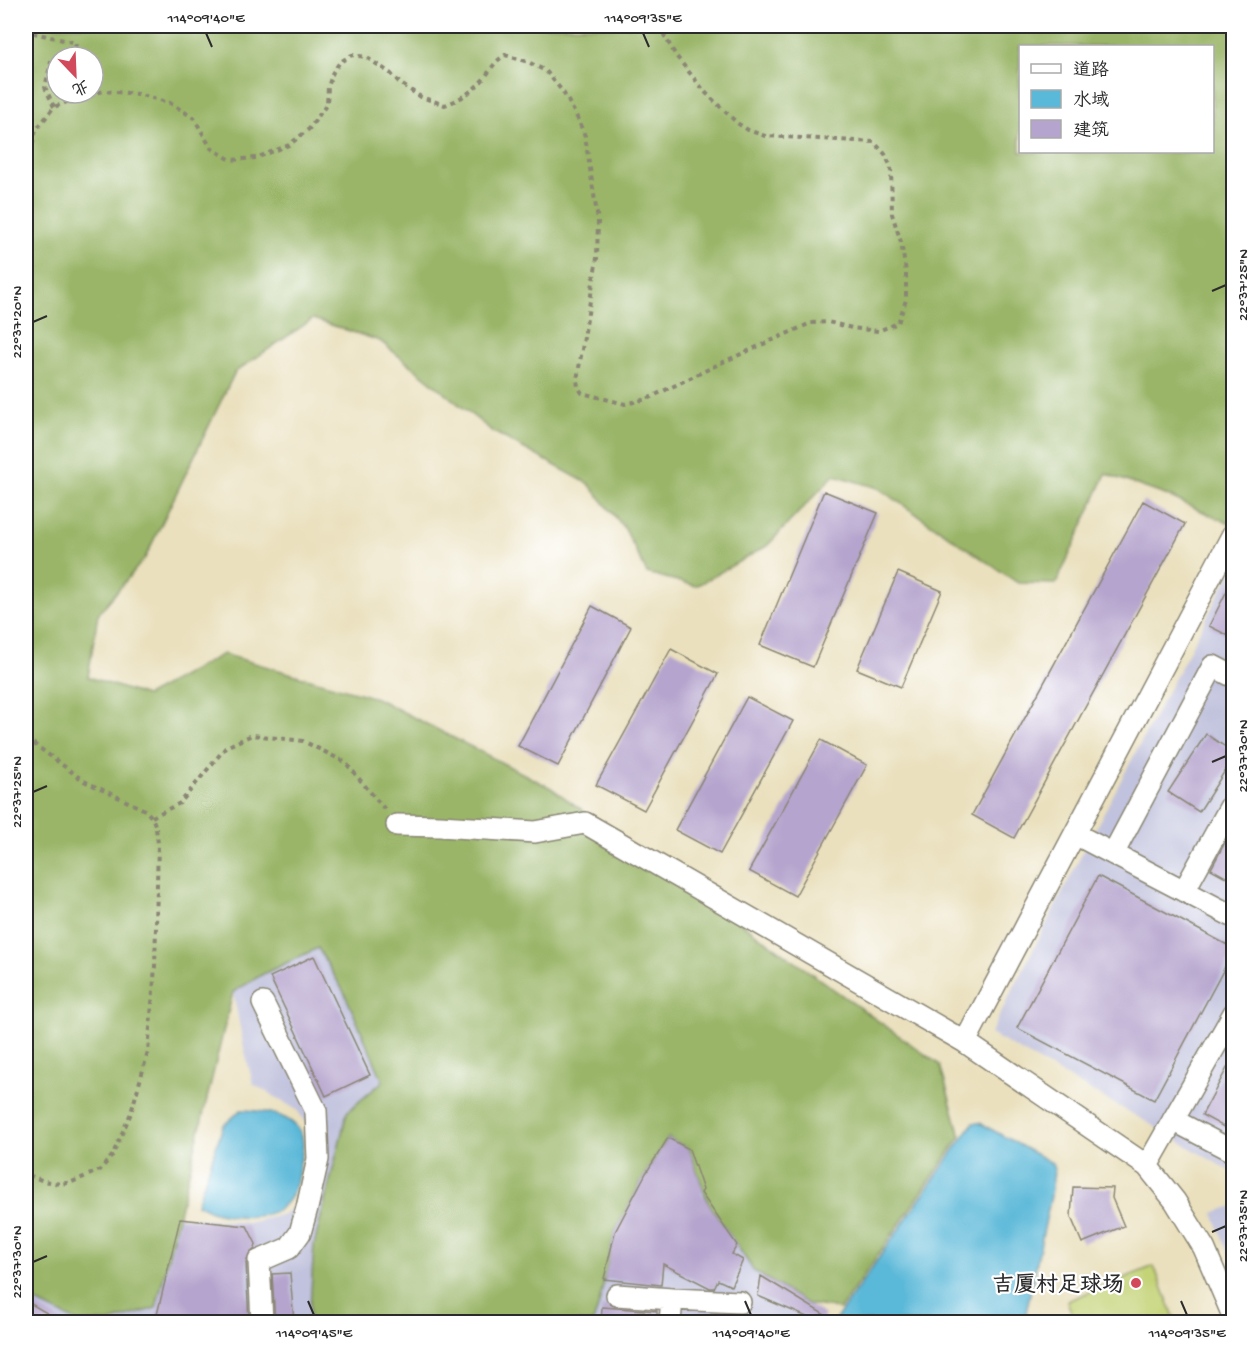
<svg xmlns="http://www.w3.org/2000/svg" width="1259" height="1348" viewBox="0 0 1259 1348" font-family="'Gochi Hand','LXGW WenKai TC',sans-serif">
  <rect width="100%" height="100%" fill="#fff"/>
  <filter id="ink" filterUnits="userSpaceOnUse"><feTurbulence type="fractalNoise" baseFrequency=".0167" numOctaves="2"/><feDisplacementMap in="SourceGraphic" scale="12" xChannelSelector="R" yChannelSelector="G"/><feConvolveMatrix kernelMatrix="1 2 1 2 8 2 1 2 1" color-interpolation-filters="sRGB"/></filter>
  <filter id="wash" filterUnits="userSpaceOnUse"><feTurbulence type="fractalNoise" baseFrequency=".008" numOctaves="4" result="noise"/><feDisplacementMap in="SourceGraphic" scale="24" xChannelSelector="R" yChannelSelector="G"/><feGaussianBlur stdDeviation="1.35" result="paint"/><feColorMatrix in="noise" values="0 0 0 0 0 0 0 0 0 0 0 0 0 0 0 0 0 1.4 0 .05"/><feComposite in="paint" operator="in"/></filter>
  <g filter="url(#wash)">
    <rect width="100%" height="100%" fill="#eae0bd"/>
    <path fill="#c1c2dd" d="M 1233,568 L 1233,1173 L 1145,1121 L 990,1034 L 1083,852 Z
      M 319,948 L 344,992 L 383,1081 L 347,1113 L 314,1245 L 309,1322 L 110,1322 L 156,1307 L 178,1216 L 248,1223 L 284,1214 L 304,1196 L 311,1131 L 297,1110 L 253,1084 L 244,1048 L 233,992 L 263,974 Z
      M 668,1138 L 689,1149 L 708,1203 L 754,1271 L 807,1304 L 806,1322 L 593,1322 L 598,1308 L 615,1232 L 646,1173 Z
      M 1233,1206 L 1234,1206 L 1233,1266 L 1213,1213 Z
      M 26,1291 L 32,1300 L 78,1322 L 26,1322 Z"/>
    <path fill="#c3d376" stroke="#777f50" stroke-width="1.5" d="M 1154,1266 L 1176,1322 L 1075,1322 L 1067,1301 Z"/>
    <path fill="#9ab567" stroke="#627049" stroke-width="1.5" fill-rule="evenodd" d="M 26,26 L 1233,26 L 1233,525 L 1168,496 L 1106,474 L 1056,584 L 1018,583 L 878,488 L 834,475 L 767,546 L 696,586 L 647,573 L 625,529 L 589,484 L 492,431 L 380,341 L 313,319 L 235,372 L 145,558 L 98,614 L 88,677 L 146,696 L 223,654 L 376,698 L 551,788 L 940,1065 L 957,1125 L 961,1136 L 840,1309 L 807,1304 L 754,1271 L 708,1203 L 689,1149 L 668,1138 L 646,1173 L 615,1232 L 598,1308 L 593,1322 L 309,1322 L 314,1245 L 347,1112 L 383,1081 L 344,992 L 318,948 L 263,974 L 233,992 L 156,1308 L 110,1322 L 78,1322 L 32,1300 L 26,1291 ZM 1020,46 L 1212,46 L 1212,152 L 1020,152 ZM 57,57 L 93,57 L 93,93 L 57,93 Z"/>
    <path fill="#5ab8d8" stroke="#427282" stroke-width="1.5" d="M 241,1110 C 260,1111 283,1112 297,1127 C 306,1138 303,1150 300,1162 C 298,1175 297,1186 290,1197 C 276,1222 238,1218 214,1212 C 208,1210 203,1207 197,1204 L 223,1126 Z
      M 973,1123 L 980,1123 L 1052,1163 L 1054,1170 L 1051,1196 L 1024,1322 L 834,1322 Z"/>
    <g id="blocks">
      <path fill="#b5a4cd" d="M 824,491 L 878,513 L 813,667 L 760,645 Z
        M 1143,501 L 1185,524 L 1014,838 L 972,815 Z
        M 898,572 L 942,591 L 901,687 L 857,669 Z
        M 1233,579 L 1233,638 L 1209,626 Z
        M 592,606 L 631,627 L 558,766 L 518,746 Z
        M 671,649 L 718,674 L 644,810 L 596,785 Z
        M 747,697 L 793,721 L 720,854 L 675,830 Z
        M 1206,734 L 1233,752 L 1233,758 L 1199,812 L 1168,792 Z
        M 821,740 L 867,765 L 795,896 L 749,871 Z
        M 1233,827 L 1233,881 L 1211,869 Z
        M 1098,876 L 1233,948 L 1233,952 L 1154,1100 L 1017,1028 Z
        M 314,956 L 370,1075 L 326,1096 L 270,977 Z
        M 1233,1057 L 1233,1132 L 1202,1115 Z
        M 668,1138 L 689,1149 L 703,1190 L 701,1193 L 737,1245 L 732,1254 L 743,1260 L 731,1286 L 718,1280 L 714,1288 L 710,1288 L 663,1264 L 661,1285 L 604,1279 L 615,1232 L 646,1173 Z
        M 1073,1187 L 1113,1188 L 1112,1198 L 1124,1226 L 1082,1243 L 1071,1217 Z
        M 180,1219 L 247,1226 L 256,1244 L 255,1249 L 249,1254 L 246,1262 L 249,1323 L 155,1323 Z
        M 290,1273 L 294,1323 L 275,1323 L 272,1274 Z
        M 761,1276 L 825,1315 L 821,1323 L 758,1296 Z
        M 26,1301 L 64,1323 L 26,1323 Z
        M 602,1307 L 657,1311 L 657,1323 L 601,1323 Z"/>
    </g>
  </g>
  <g filter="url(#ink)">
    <use href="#blocks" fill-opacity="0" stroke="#8a8674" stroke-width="1.5"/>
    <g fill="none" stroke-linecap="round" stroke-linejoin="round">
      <defs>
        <path id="minor" d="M 1234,532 L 965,1042 L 1147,1166 L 1175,1201 L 1204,1248 L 1234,1318
          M 397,825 L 440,826 L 535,832 L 585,823 L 965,1042
          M 1075,834 L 1234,917
          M 1113,854 L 1213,666 L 1234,677
          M 1184,891 L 1234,800
          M 1173,1120 L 1234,1152
          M 1147,1166 L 1234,1013
          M 617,1295 L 672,1299 L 740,1302
          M 262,1322 L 259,1261 L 289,1248 L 300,1233 L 307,1208 L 318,1159 L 316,1111 L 263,1003
          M 670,1322 L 672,1299"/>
      </defs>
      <use href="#minor" stroke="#8a8674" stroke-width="24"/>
      <path stroke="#8a8674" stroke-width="4" stroke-dasharray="4.5 4.5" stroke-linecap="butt" d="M 31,26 L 30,32 L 76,43 L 73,57
        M 54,107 L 45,87 L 52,58 L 57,58
        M 26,170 L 36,130 L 54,107 L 80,97 L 104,91 L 138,94 L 170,103 L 194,118 L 211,148 L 231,160 L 256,158 L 289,145 L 309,129 L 327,104 L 328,87 L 333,72 L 340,62 L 352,55 L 366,57 L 390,73 L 401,84 L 421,97 L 445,105 C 461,99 474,91 485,77 C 492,68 494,62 505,55 L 528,62 L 546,71 L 563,92 L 576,115 L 585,136 L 598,221 L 597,258 L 577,380 L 578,387 L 582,393 L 625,404 L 647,399 L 721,363 L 811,323 L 828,322 L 852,328 L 878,331 L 898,323 L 906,300 L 906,272 L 901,242 L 892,214 L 891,167 L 885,154 L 874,142 L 765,136 L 748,130 L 737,123 L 706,93 L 676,56 L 659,26
        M 26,738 L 84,781 L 145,810 C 156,820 156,828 158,843 L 155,967 L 148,1052 L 131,1113 L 112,1156 L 100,1170 L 72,1182 L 60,1184 L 44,1181 L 31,1176 L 26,1172
        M 152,817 L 180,803 L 226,747 L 252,735 L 303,741 L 345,762 L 387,812"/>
      <use href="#minor" stroke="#fff" stroke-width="21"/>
    </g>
  </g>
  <path fill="none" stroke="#2b2b2b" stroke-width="2" d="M 206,33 L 212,47M 643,33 L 649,47M 1212,291 L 1226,285M 33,322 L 47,316M 1212,762 L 1226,756M 33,792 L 47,786M 1212,1232 L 1226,1226M 33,1262 L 47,1256M 308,1301 L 314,1315M 745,1301 L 751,1315M 1181,1301 L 1187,1315"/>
  <circle fill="#d1495b" stroke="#fff" stroke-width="2" cx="1136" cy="1283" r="6"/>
  <g text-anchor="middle" stroke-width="4.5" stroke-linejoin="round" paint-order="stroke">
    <g font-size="22" font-weight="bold" fill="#2b2b2b" stroke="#fff" text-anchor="end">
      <text x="1124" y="1291">吉厦村足球场</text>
    </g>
  </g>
  <rect width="1259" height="1348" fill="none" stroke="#fff" stroke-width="66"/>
  <rect x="1019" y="45" width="195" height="108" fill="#ffffff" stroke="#aaaaaa" stroke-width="1.5"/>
  <rect x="1031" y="64" width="30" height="9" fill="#ffffff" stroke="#aaaaaa" stroke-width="1.5"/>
  <text x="1073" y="75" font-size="18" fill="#2b2b2b">道路</text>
  <rect x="1031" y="90" width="30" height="18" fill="#5ab8d8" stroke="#aaaaaa" stroke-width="1.5"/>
  <text x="1073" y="105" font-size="18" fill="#2b2b2b">水域</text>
  <rect x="1031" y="120" width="30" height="18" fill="#b5a4cd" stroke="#aaaaaa" stroke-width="1.5"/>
  <text x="1073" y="135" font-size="18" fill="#2b2b2b">建筑</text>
  <g transform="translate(75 75) rotate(157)"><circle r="28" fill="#ffffff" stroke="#aaaaaa" stroke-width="1.5"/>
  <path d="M0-4.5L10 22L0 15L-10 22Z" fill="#d1495b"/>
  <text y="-9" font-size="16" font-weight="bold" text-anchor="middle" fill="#2b2b2b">北</text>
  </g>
  <rect x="33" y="33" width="1193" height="1282" fill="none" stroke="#2b2b2b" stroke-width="2"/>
  <g font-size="15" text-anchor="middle" fill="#2b2b2b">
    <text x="206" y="22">114°09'40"E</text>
    <text x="643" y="22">114°09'35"E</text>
    <text transform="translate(1242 285) rotate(-90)" y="5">22°37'25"N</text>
    <text transform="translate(16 322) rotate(-90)" y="5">22°37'20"N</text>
    <text transform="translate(1242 756) rotate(-90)" y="5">22°37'30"N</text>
    <text transform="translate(16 792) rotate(-90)" y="5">22°37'25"N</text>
    <text transform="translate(1242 1226) rotate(-90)" y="5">22°37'35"N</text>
    <text transform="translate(16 1262) rotate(-90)" y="5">22°37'30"N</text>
    <text x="314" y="1337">114°09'45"E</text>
    <text x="751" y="1337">114°09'40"E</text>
    <text x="1187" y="1337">114°09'35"E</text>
  </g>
</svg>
